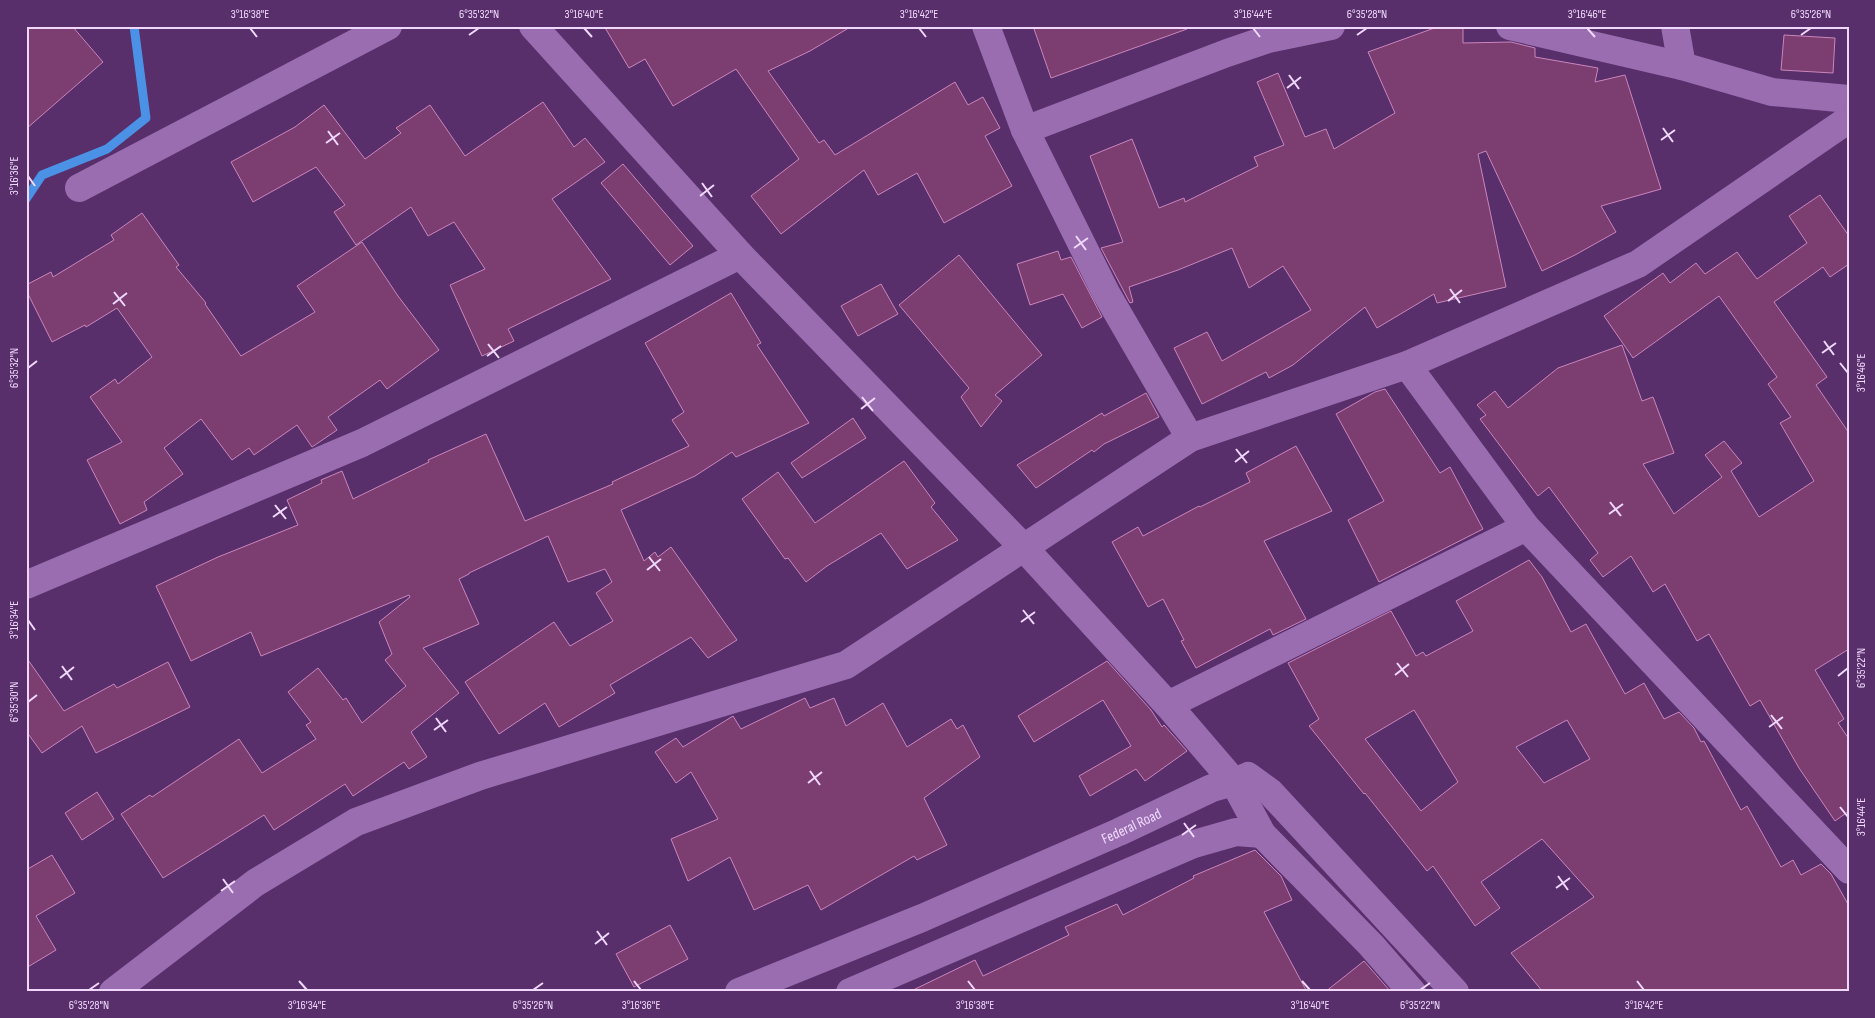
<svg xmlns="http://www.w3.org/2000/svg" width="1875" height="1018" viewBox="0 0 1875 1018" font-family="'Sofia Sans Condensed',sans-serif">
  <rect width="100%" height="100%" fill="#582e6b"/>
  <g fill="none" stroke-linecap="round" stroke-linejoin="round">
    <path stroke="#4b91e5" stroke-width="9" d="M 26,199 L 42,175 L 107,149 L 146,118 L 134,26"/>
  </g>
  <path fill="#7c3e71" stroke="#ca86bc" fill-rule="evenodd" d="M 26,26 L 72,26 L 103,62 L 26,129 Z
    M 604,26 L 852,26 L 810,51 L 768,71 L 819,143 L 824,140 L 835,155 L 955,82 L 968,105 L 983,97 L 1000,128 L 985,136 L 1012,186 L 944,223 L 917,173 L 878,195 L 864,170 L 781,234 L 751,196 L 799,159 L 736,69 L 673,106 L 645,59 L 629,68 Z
    M 1033,26 L 1186,26 L 1187,29 L 1051,78 Z
    M 1440,26 L 1463,26 L 1463,43 L 1511,42 L 1535,48 L 1535,57 L 1598,68 L 1595,82 L 1625,75 L 1661,189 L 1601,206 L 1616,232 L 1575,255 L 1542,271 L 1486,151 L 1478,154 L 1506,287 L 1437,303 L 1434,294 L 1377,328 L 1365,307 L 1293,365 L 1269,378 L 1266,372 L 1202,404 L 1174,348 L 1207,332 L 1222,361 L 1311,310 L 1283,266 L 1249,288 L 1232,248 L 1178,270 L 1129,287 L 1133,302 L 1130,303 L 1101,248 L 1123,242 L 1090,156 L 1132,139 L 1159,208 L 1184,198 L 1185,202 L 1258,166 L 1254,157 L 1284,145 L 1257,82 L 1278,73 L 1305,137 L 1326,129 L 1334,149 L 1395,113 L 1368,52 Z
    M 1784,35 L 1835,38 L 1833,73 L 1781,70 Z
    M 543,102 L 574,147 L 585,138 L 605,162 L 552,199 L 611,279 L 508,329 L 514,341 L 482,356 L 450,285 L 485,269 L 454,222 L 428,236 L 411,207 L 356,245 L 334,212 L 345,205 L 316,167 L 253,202 L 231,162 L 295,127 L 324,105 L 365,159 L 401,133 L 396,128 L 430,105 L 465,156 Z
    M 623,164 L 693,246 L 670,265 L 601,183 Z
    M 1820,195 L 1849,236 L 1849,264 L 1830,277 L 1823,267 L 1774,302 L 1827,377 L 1816,385 L 1849,433 L 1849,649 L 1815,670 L 1844,719 L 1838,723 L 1849,739 L 1849,811 L 1835,821 L 1799,768 L 1760,700 L 1750,706 L 1709,634 L 1697,641 L 1665,584 L 1653,592 L 1631,556 L 1603,577 L 1590,560 L 1598,553 L 1549,487 L 1538,496 L 1480,419 L 1486,415 L 1477,405 L 1495,391 L 1508,408 L 1558,368 L 1622,345 L 1642,401 L 1653,397 L 1674,453 L 1643,464 L 1674,514 L 1722,477 L 1705,455 L 1724,441 L 1742,463 L 1731,471 L 1759,517 L 1814,481 L 1780,423 L 1791,417 L 1768,384 L 1777,377 L 1719,296 L 1633,358 L 1604,316 L 1663,273 L 1670,283 L 1696,263 L 1705,274 L 1737,252 L 1757,279 L 1807,243 L 1789,216 Z
    M 142,213 L 179,265 L 176,267 L 206,303 L 205,304 L 241,356 L 315,312 L 297,286 L 362,242 L 398,296 L 439,350 L 387,389 L 380,380 L 328,417 L 337,430 L 312,447 L 297,425 L 254,455 L 249,448 L 232,460 L 201,419 L 164,448 L 183,474 L 144,502 L 147,510 L 120,524 L 87,460 L 122,442 L 90,397 L 115,379 L 118,384 L 152,357 L 117,308 L 86,327 L 85,325 L 52,342 L 26,290 L 26,285 L 51,272 L 53,277 L 114,240 L 111,235 Z
    M 1058,251 L 1061,260 L 1071,257 L 1102,317 L 1082,328 L 1063,294 L 1030,305 L 1017,264 Z
    M 959,255 L 1042,355 L 995,395 L 1002,401 L 981,427 L 961,397 L 969,388 L 899,305 Z
    M 881,284 L 898,314 L 858,336 L 841,306 Z
    M 731,293 L 761,343 L 757,345 L 809,423 L 736,457 L 732,452 L 695,476 L 621,510 L 644,561 L 655,552 L 658,557 L 671,547 L 737,640 L 708,658 L 691,637 L 610,685 L 615,693 L 559,727 L 545,703 L 499,734 L 465,682 L 554,622 L 570,646 L 613,621 L 596,593 L 612,582 L 605,569 L 568,582 L 548,536 L 469,573 L 469,574 L 459,579 L 479,624 L 423,648 L 459,693 L 411,732 L 427,757 L 409,769 L 404,762 L 353,796 L 345,784 L 274,830 L 264,815 L 163,878 L 121,814 L 150,795 L 152,797 L 239,739 L 262,773 L 316,739 L 306,725 L 311,722 L 288,692 L 318,668 L 343,700 L 346,698 L 362,723 L 406,686 L 385,660 L 392,654 L 379,622 L 410,597 L 409,595 L 261,656 L 251,632 L 191,661 L 156,586 L 218,557 L 298,525 L 287,500 L 322,483 L 321,480 L 342,471 L 353,499 L 429,462 L 428,460 L 486,434 L 525,521 L 613,484 L 612,482 L 689,446 L 672,420 L 684,412 L 645,343 Z
    M 1385,389 L 1440,473 L 1450,467 L 1483,529 L 1379,582 L 1348,520 L 1384,501 L 1336,414 L 1375,392 Z
    M 1146,393 L 1159,417 L 1104,444 L 1094,452 L 1092,450 L 1036,488 L 1017,465 L 1102,413 L 1104,416 Z
    M 853,418 L 866,438 L 802,478 L 791,463 Z
    M 1296,446 L 1332,511 L 1264,541 L 1306,619 L 1273,635 L 1270,629 L 1196,668 L 1181,641 L 1184,640 L 1163,599 L 1148,607 L 1112,542 L 1138,527 L 1143,536 L 1199,506 L 1200,507 L 1250,482 L 1246,473 Z
    M 904,461 L 935,503 L 931,507 L 958,540 L 907,569 L 881,533 L 827,566 L 806,582 L 788,558 L 785,559 L 742,499 L 778,472 L 815,523 Z
    M 1529,560 L 1542,577 L 1571,632 L 1586,624 L 1625,694 L 1644,683 L 1664,719 L 1679,712 L 1694,728 L 1701,742 L 1704,741 L 1741,810 L 1747,806 L 1781,867 L 1793,860 L 1801,875 L 1821,864 L 1831,874 L 1849,906 L 1849,992 L 1543,992 L 1511,953 L 1594,897 L 1542,839 L 1481,882 L 1500,908 L 1475,926 L 1433,866 L 1427,871 L 1365,793 L 1364,794 L 1309,726 L 1319,719 L 1288,663 L 1391,611 L 1416,656 L 1423,652 L 1426,656 L 1473,631 L 1456,601 ZM 1414,710 L 1458,782 L 1421,811 L 1365,739 ZM 1567,720 L 1590,759 L 1544,783 L 1516,747 Z
    M 26,657 L 64,711 L 114,684 L 117,688 L 168,662 L 190,707 L 96,753 L 82,726 L 42,753 L 26,731 Z
    M 1107,661 L 1151,710 L 1162,727 L 1164,725 L 1187,751 L 1145,781 L 1136,769 L 1090,796 L 1079,776 L 1131,746 L 1103,700 L 1034,742 L 1018,716 Z
    M 805,698 L 810,708 L 834,698 L 846,726 L 883,703 L 907,747 L 951,719 L 957,729 L 963,725 L 980,757 L 924,798 L 947,845 L 917,860 L 914,856 L 821,910 L 808,885 L 754,910 L 730,857 L 688,881 L 671,839 L 718,819 L 691,772 L 676,783 L 655,752 L 676,738 L 683,747 L 733,716 L 741,729 Z
    M 97,792 L 114,819 L 82,840 L 65,813 Z
    M 1255,850 L 1281,876 L 1292,900 L 1264,912 L 1307,992 L 909,992 L 975,960 L 983,976 L 1069,935 L 1065,927 L 1117,904 L 1123,915 L 1194,878 L 1193,876 Z
    M 52,855 L 75,893 L 36,916 L 56,950 L 26,968 L 26,870 Z
    M 670,925 L 688,959 L 634,987 L 616,954 Z
    M 1364,961 L 1391,992 L 1325,992 Z"/>
  <g fill="none" stroke-linecap="round" stroke-linejoin="round">
    <g stroke="#996daf" stroke-width="28">
      <path d="M 533,26 L 740,255 L 1024,548 L 1168,705 L 1234,782 L 1262,834 L 1371,945 L 1412,992"/>
      <path d="M 986,26 L 1025,130 L 1106,293 L 1190,438"/>
      <path d="M 1510,26 L 1682,66 L 1772,92 L 1849,99"/>
      <path d="M 1675,26 L 1682,66"/>
      <path d="M 1025,130 L 1227,53 L 1268,39 L 1331,26"/>
      <path d="M 79,188 L 388,26"/>
      <path d="M 1407,365 L 1526,527 L 1849,870"/>
      <path d="M 26,585 L 362,443 L 740,255"/>
      <path d="M 1168,705 L 1526,527"/>
      <path d="M 113,992 L 255,883 L 356,822 L 480,776 L 846,665 L 1190,438 L 1407,365 L 1638,264 L 1849,119"/>
      <path id="s1" d="M 739,992 L 922,918 L 1119,832 L 1212,788 L 1234,782 L 1248,776 L 1270,792 L 1455,992"/>
      <path d="M 850,992 L 1194,844 L 1236,832 L 1262,834"/>
    </g>
  </g>
  <path fill="none" stroke="#efd8fc" stroke-width="2" d="M 250,28 L 257,37M 584,28 L 592,37M 919,28 L 926,37M 1253,28 L 1260,37M 1587,28 L 1595,37M 469,35 L 479,28M 1357,35 L 1367,28M 1801,35 L 1811,28M 1289,75 L 1299,89M 1287,88 L 1301,77M 1663,128 L 1673,142M 328,131 L 338,145M 1661,140 L 1675,130M 326,143 L 340,133M 28,176 L 35,186M 702,183 L 712,197M 700,196 L 714,185M 1076,236 L 1086,250M 1074,248 L 1088,238M 1450,289 L 1460,303M 114,292 L 125,306M 1448,301 L 1462,290M 113,304 L 127,293M 1824,341 L 1834,355M 488,344 L 499,358M 1822,353 L 1836,343M 487,356 L 501,346M 1840,363 L 1848,373M 28,368 L 37,361M 862,397 L 873,411M 861,409 L 875,398M 1236,449 L 1247,463M 1235,462 L 1249,451M 1610,502 L 1621,516M 275,505 L 286,519M 1609,514 L 1623,504M 273,517 L 287,507M 649,557 L 660,571M 647,570 L 661,559M 1023,610 L 1034,624M 28,620 L 35,630M 1021,622 L 1035,612M 1397,663 L 1408,677M 62,666 L 72,680M 1395,675 L 1409,664M 1838,676 L 1848,668M 60,678 L 74,667M 28,702 L 37,695M 1771,715 L 1782,729M 436,718 L 446,732M 1769,727 L 1783,717M 434,730 L 448,720M 810,771 L 820,785M 808,783 L 822,772M 1840,807 L 1848,817M 1184,823 L 1194,837M 1182,835 L 1196,825M 1558,876 L 1568,890M 223,879 L 233,893M 1556,888 L 1570,878M 221,891 L 235,881M 597,931 L 607,945M 595,944 L 609,933M 299,981 L 307,990M 634,981 L 641,990M 968,981 L 975,990M 1302,981 L 1310,990M 1637,981 L 1644,990M 89,990 L 99,983M 533,990 L 543,983M 1420,990 L 1430,983"/>
  <g text-anchor="middle" stroke-width="5" stroke-linejoin="round" paint-order="stroke">
    <g font-size="15" fill="#efd8fc" stroke="#582e6b">
      <text dy="5" stroke="none"><textPath href="#s1" startOffset="426">Federal Road</textPath></text>
    </g>
  </g>
  <rect width="1875" height="1018" fill="none" stroke="#582e6b" stroke-width="55"/>
  <rect x="28" y="28" width="1820" height="962" fill="none" stroke="#efd8fc" stroke-width="2"/>
  <g font-size="12" text-anchor="middle" fill="#efd8fc">
    <text x="250" y="18">3°16'38"E</text>
    <text x="479" y="18">6°35'32"N</text>
    <text x="584" y="18">3°16'40"E</text>
    <text x="919" y="18">3°16'42"E</text>
    <text x="1253" y="18">3°16'44"E</text>
    <text x="1367" y="18">6°35'28"N</text>
    <text x="1587" y="18">3°16'46"E</text>
    <text x="1811" y="18">6°35'26"N</text>
    <text transform="translate(14 176) rotate(-90)" y="4">3°16'36"E</text>
    <text transform="translate(14 368) rotate(-90)" y="4">6°35'32"N</text>
    <text transform="translate(1861 373) rotate(-90)" y="4">3°16'46"E</text>
    <text transform="translate(14 620) rotate(-90)" y="4">3°16'34"E</text>
    <text transform="translate(1861 668) rotate(-90)" y="4">6°35'22"N</text>
    <text transform="translate(14 702) rotate(-90)" y="4">6°35'30"N</text>
    <text transform="translate(1861 817) rotate(-90)" y="4">3°16'44"E</text>
    <text x="89" y="1009">6°35'28"N</text>
    <text x="307" y="1009">3°16'34"E</text>
    <text x="533" y="1009">6°35'26"N</text>
    <text x="641" y="1009">3°16'36"E</text>
    <text x="975" y="1009">3°16'38"E</text>
    <text x="1310" y="1009">3°16'40"E</text>
    <text x="1420" y="1009">6°35'22"N</text>
    <text x="1644" y="1009">3°16'42"E</text>
  </g>
</svg>
